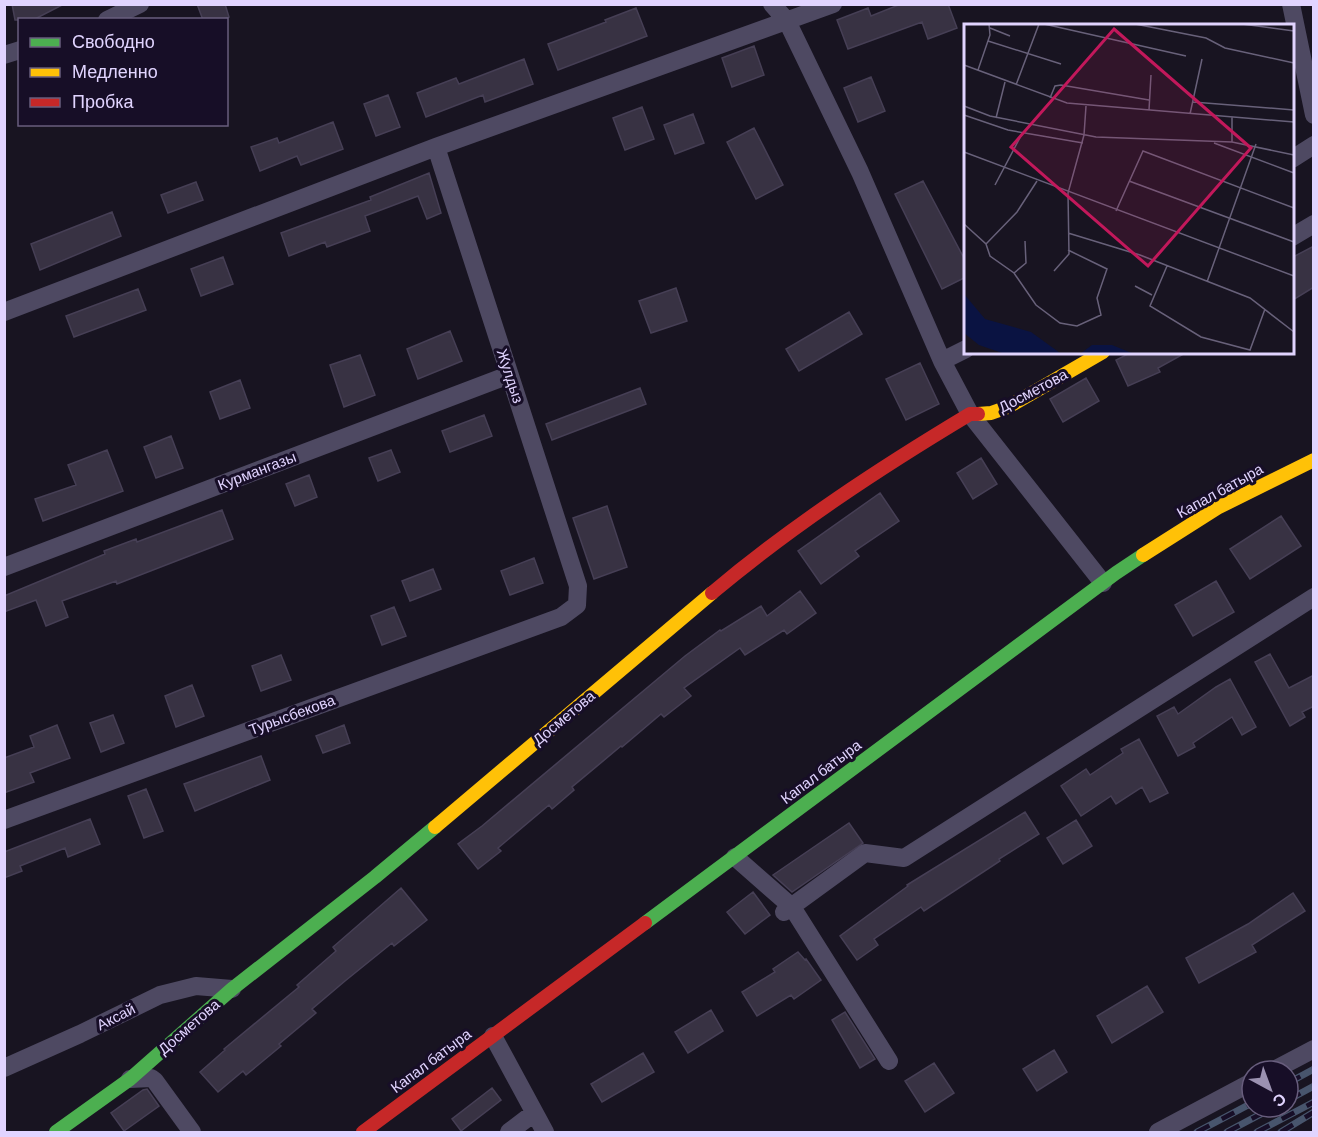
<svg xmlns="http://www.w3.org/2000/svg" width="1318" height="1137" viewBox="0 0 1318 1137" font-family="Barlow,sans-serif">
  <rect width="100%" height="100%" fill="#181421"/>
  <path fill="#383243" stroke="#463f55" stroke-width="1.5" d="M 12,4 L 64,4 L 33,20 L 15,20 Z
    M 197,4 L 225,4 L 229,17 L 222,20 L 203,20 Z
    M 901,4 L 948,4 L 957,28 L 928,39 L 922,22 L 848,49 L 837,20 L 868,8 L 871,16 Z
    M 636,8 L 647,36 L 558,70 L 548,44 L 606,22 L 605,20 Z
    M 754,46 L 764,75 L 732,87 L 722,58 Z
    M 524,59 L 533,84 L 485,102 L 483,95 L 426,117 L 417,93 L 456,78 L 459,84 Z
    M 871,77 L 885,111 L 858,122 L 844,88 Z
    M 388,95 L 400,127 L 376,136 L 364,104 Z
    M 642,107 L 654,139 L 625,150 L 613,118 Z
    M 693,114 L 704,143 L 675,154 L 664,125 Z
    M 333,122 L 343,149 L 301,165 L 297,156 L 260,171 L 251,147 L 277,138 L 279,143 Z
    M 754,128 L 783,185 L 756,199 L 727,142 Z
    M 429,173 L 441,213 L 427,219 L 418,196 L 365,216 L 370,231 L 327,247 L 325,242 L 289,256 L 281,233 L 371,200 L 370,197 Z
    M 923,181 L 966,262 L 966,277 L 942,289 L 895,194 Z
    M 196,182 L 203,200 L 168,213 L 161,195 Z
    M 112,212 L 121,236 L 40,270 L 31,244 Z
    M 1314,246 L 1314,287 L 1293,300 L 1293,257 Z
    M 223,257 L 233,284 L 201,296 L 191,269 Z
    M 676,288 L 687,321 L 651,333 L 639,301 Z
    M 138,289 L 146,310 L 74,337 L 66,316 Z
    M 849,312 L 862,334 L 799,371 L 786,349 Z
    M 450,331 L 462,361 L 418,379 L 407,349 Z
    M 1132,352 L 1187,352 L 1158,368 L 1160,372 L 1128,386 L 1116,360 Z
    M 360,355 L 375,395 L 344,407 L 330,365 Z
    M 920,363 L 939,404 L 906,420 L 886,379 Z
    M 1086,378 L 1099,401 L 1063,422 L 1050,399 Z
    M 240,380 L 250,408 L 220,419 L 210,392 Z
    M 640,388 L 646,404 L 552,440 L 546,424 Z
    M 484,415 L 492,436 L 450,452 L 442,431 Z
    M 171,436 L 183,468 L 156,478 L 144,447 Z
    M 107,450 L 123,491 L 43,521 L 35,499 L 76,485 L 68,465 Z
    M 391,450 L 400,472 L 378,481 L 369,458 Z
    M 981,458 L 997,484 L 973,499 L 957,473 Z
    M 309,475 L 317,497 L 295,506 L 286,484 Z
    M 880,493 L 899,521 L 855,551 L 859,556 L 821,584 L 798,551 Z
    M 607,506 L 627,567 L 594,579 L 573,518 Z
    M 222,510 L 233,539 L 117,584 L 116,581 L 62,601 L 68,617 L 46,626 L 36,600 L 4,612 L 4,596 L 105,554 L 104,551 L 136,539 L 137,542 Z
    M 1281,516 L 1301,546 L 1250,579 L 1230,549 Z
    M 534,558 L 543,583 L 510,595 L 501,571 Z
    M 433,569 L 441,589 L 410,601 L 402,581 Z
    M 1216,581 L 1234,612 L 1193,636 L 1175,605 Z
    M 800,591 L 816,613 L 787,634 L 784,630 L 745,655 L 740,648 L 684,688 L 691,696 L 664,717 L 661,714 L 622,747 L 621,746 L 572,787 L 574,790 L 552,809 L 549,805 L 498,848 L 501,851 L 478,869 L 458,844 L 482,826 L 685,656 L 720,630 L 721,631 L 761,606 L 767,616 Z
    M 394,607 L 406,636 L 382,645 L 371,616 Z
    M 1270,654 L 1289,688 L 1314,675 L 1314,706 L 1302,712 L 1305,717 L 1290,726 L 1255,662 Z
    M 281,655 L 291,680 L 261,691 L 252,666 Z
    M 1230,679 L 1256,727 L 1242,735 L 1232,717 L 1193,743 L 1195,747 L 1178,756 L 1157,716 L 1174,707 L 1178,714 L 1216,687 Z
    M 192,685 L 204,716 L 176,727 L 165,696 Z
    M 113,715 L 124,743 L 101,752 L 90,723 Z
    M 57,725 L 70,758 L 30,773 L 34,782 L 4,793 L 4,758 L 34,747 L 30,736 Z
    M 344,725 L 350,743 L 323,753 L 316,736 Z
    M 1139,739 L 1168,793 L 1150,802 L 1142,787 L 1116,804 L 1111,796 L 1081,816 L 1061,786 L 1086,769 L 1090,775 L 1123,753 L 1121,749 Z
    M 261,756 L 270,780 L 195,811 L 184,784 Z
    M 146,789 L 163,831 L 144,838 L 128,796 Z
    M 1025,812 L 1039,834 L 999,859 L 1000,861 L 924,911 L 921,907 L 874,939 L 878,945 L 857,960 L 840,936 L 908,886 L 907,885 Z
    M 90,819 L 100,844 L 68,857 L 65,848 L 20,866 L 22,871 L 4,878 L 4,852 Z
    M 1076,820 L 1092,846 L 1063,864 L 1047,838 Z
    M 849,823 L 863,843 L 792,892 L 773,875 Z
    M 401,888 L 427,920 L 394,946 L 392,943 L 345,981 L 312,1009 L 316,1013 L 279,1044 L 281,1046 L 246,1075 L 243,1071 L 218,1092 L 200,1072 L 225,1050 L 224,1049 L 299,987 L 297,985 L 336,951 L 333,947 Z
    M 753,892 L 770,915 L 745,934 L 727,912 Z
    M 1293,893 L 1305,911 L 1252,945 L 1256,952 L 1199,983 L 1186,958 L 1248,924 Z
    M 798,952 L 805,960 L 806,959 L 821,980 L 794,999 L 791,995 L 757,1016 L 742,992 L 775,972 L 773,969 Z
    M 1147,986 L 1163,1012 L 1112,1043 L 1097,1016 Z
    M 711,1010 L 723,1031 L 688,1053 L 675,1032 Z
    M 845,1012 L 875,1059 L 860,1068 L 832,1020 Z
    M 1054,1050 L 1067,1072 L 1037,1091 L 1023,1069 Z
    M 643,1053 L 654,1072 L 602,1102 L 591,1084 Z
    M 934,1063 L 954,1093 L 925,1112 L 905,1081 Z
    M 492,1088 L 501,1100 L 461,1131 L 452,1119 Z
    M 147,1089 L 159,1106 L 124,1131 L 111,1113 L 143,1090 Z"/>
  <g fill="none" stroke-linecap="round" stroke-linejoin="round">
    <path stroke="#4e4962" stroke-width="18" d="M 772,4 L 787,21 L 860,172 L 942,361 L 970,414 L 1103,583
      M 1291,4 L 1314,115
      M 107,20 L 140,4
      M 4,55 L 20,50
      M 1292,159 L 1314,145
      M 1292,237 L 1314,224
      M 4,312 L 436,147 L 833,4
      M 942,361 L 966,349
      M 4,567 L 509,375
      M 4,820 L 561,617 L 577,605 L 578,586 L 436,147
      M 735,857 L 792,907 L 889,1061
      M 784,912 L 865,853 L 904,858 L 1314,597
      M 493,1036 L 545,1132
      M 4,1068 L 80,1034 L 160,995 L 196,986 L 232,989
      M 1272,1071 L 1314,1049
      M 130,1079 L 151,1078 L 155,1081 L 192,1132
      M 509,1132 L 534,1113
      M 1158,1132 L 1252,1082"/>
    <path stroke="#4caf50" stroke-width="14" d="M 645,923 L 1116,573 L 1143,555
      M 56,1132 L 130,1079 L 232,989 L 375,877 L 435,827"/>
    <path stroke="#ffc107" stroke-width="14" d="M 978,414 L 991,413 L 1008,407 L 1103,352
      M 1143,555 L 1217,508 L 1314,460
      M 435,827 L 712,593"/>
    <path stroke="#c62828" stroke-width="14" d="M 712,593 C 793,525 880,468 970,414 L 978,414
      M 363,1132 L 645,923"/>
    <defs>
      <path id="rail" d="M 1288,1083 L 1314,1069
        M 1288,1100 L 1314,1086
        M 1197,1132 L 1252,1103
        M 1227,1132 L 1274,1107
        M 1257,1132 L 1314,1102
        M 1281,1132 L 1314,1112"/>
    </defs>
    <use href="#rail" stroke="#48556d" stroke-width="7"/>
    <use href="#rail" stroke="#170e27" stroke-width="4.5" stroke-dasharray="14" stroke-linecap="butt"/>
  </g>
  <g text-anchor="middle" stroke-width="6" stroke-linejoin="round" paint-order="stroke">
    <g font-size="15" fill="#e1d4ff" stroke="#170e27">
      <text transform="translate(510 376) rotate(72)" y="5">Жулдыз</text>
      <text transform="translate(1033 391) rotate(-28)" y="5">Досметова</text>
      <text transform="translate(257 471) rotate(-21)" y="5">Курмангазы</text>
      <text transform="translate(1220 491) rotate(-29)" y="5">Капал батыра</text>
      <text transform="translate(292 715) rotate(-20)" y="5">Турысбекова</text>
      <text transform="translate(564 718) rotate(-40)" y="5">Досметова</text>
      <text transform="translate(821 772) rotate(-37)" y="5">Капал батыра</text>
      <text transform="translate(116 1017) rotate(-27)" y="5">Аксай</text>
      <text transform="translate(189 1027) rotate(-41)" y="5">Досметова</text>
      <text transform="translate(431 1061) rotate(-37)" y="5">Капал батыра</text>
    </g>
  </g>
  <g transform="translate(964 24)">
    <rect width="330" height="330" fill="#181421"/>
    <path d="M 0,270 L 21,295 L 67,308 L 96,329 L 107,330 L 41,330 L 15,321 L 0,309 ZM 128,321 L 148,321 L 170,330 L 116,330 Z" fill="#0a1342"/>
    <path fill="none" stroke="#68617a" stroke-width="1.5" d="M 80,0 L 222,32M 171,0 L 242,14 L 261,24 L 330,39M 278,0 L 330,7M 26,4 L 46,12M 24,17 L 97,40M 0,41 L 103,79 L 330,98M 14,46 L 26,11 L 25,0M 52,61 L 75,0M 86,74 L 91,62 L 97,61 L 185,76M 229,78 L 330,86M 0,82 L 26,92 L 132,113 L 268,118 L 330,131M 185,86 L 187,51M 226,90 L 238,35M 0,91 L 44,106 L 119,119M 32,94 L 41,58M 268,118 L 268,93M 250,119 L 330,149M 0,128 L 330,252M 165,157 L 330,218M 31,161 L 59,108M 152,187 L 179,127 L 330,184M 0,200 L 22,220 L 26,232 L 50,249 L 72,281 L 96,299 L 113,302 L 137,291 L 133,274 L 143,245 L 104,226M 104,209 L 176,231 L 286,274 L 330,308M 22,220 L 53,188 L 73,157M 203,242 L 186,282 L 237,313 L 286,326 L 301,285M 90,247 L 105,230 L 104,169 L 120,111 L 122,82M 50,249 L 62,239 L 61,217M 243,258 L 292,120M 171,262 L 188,271"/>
    <path fill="#c2185b" fill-opacity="0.15" stroke="#c2185b" stroke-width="3" d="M 150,5 L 287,124 L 184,242 L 47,123 Z"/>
    <rect width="330" height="330" fill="none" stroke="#e1d4ff" stroke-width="3"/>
  </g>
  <rect width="1318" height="1137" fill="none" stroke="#e1d4ff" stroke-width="12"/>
  <rect x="18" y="18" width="210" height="108" fill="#170e27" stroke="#685d7d" stroke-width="1.5"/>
  <rect x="30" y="38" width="30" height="9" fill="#4caf50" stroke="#685d7d" stroke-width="1.5"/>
  <text x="72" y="48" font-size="18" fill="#e1d4ff">Свободно</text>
  <rect x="30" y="68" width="30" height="9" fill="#ffc107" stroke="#685d7d" stroke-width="1.5"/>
  <text x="72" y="78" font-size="18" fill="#e1d4ff">Медленно</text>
  <rect x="30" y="98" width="30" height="9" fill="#c62828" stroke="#685d7d" stroke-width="1.5"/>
  <text x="72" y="108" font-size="18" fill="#e1d4ff">Пробка</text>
  <g transform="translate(1270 1089) rotate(139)"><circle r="28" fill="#170e27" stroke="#685d7d" stroke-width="1.5"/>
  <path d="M0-4.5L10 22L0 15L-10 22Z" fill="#9b91b1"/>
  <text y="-9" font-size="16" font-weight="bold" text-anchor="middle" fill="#e1d4ff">С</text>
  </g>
</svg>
